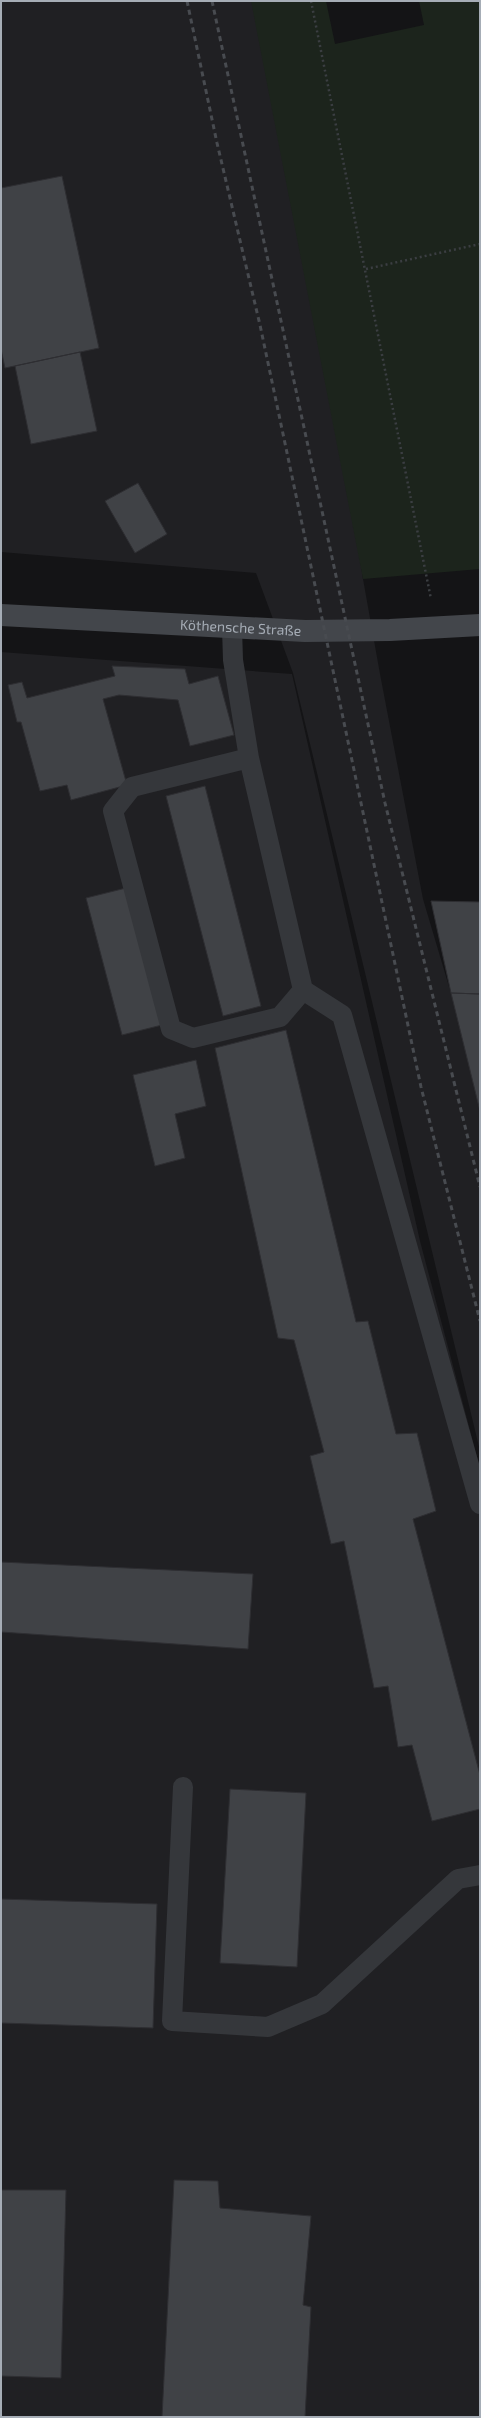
<svg xmlns="http://www.w3.org/2000/svg" width="481" height="2418" viewBox="0 0 481 2418" font-family="'Exo 2',sans-serif">
  <rect width="100%" height="100%" fill="#141416"/>
  <path fill="#202023" d="M 1,1 L 274,1 L 363,579 L 380,674 L 423,899 L 480,1091 L 480,1451 L 293,673 L 256,573 L 1,552 Z
    M 1,652 L 292,674 L 420,1241 L 480,1468 L 480,2417 L 1,2417 Z"/>
  <path fill="#1c241c" d="M 251,1 L 326,1 L 335,44 L 424,25 L 419,1 L 480,1 L 480,569 L 363,579 Z"/>
  <path fill="#404246" stroke="#2e2e32" d="M 62,176 L 99,348 L 5,368 L 1,349 L 1,188 Z
    M 80,352 L 97,431 L 31,444 L 15,366 Z
    M 138,483 L 167,534 L 135,553 L 105,501 Z
    M 112,666 L 185,669 L 189,684 L 218,676 L 234,735 L 190,746 L 178,700 L 119,695 L 103,699 L 127,785 L 71,800 L 67,785 L 40,791 L 21,722 L 17,722 L 8,685 L 22,682 L 27,698 L 115,676 Z
    M 205,786 L 261,1006 L 223,1016 L 166,796 Z
    M 126,888 L 162,1025 L 122,1035 L 86,898 Z
    M 431,901 L 480,902 L 480,994 L 451,993 Z
    M 451,993 L 480,994 L 480,1111 Z
    M 286,1030 L 356,1322 L 368,1321 L 396,1434 L 417,1433 L 436,1511 L 413,1519 L 480,1775 L 480,1809 L 432,1821 L 412,1745 L 398,1747 L 388,1686 L 374,1688 L 344,1541 L 331,1544 L 310,1456 L 324,1452 L 294,1340 L 278,1338 L 215,1048 Z
    M 196,1060 L 206,1106 L 175,1114 L 185,1158 L 155,1166 L 133,1075 Z
    M 1,1562 L 253,1574 L 248,1649 L 1,1632 Z
    M 230,1789 L 306,1793 L 297,1967 L 220,1963 Z
    M 1,1899 L 157,1904 L 153,2028 L 1,2023 Z
    M 174,2180 L 218,2181 L 220,2208 L 311,2216 L 303,2305 L 311,2307 L 305,2417 L 162,2417 Z
    M 1,2190 L 66,2190 L 61,2378 L 1,2376 Z"/>
  <g fill="none" stroke-linecap="round" stroke-linejoin="round">
    <path stroke="#3b3e42" stroke-width="2.5" stroke-dasharray="2 3" stroke-linecap="butt" d="M 311,1 L 431,599
      M 366,269 L 480,244"/>
    <path stroke="#35373b" stroke-width="20" d="M 232,628 L 233,660 L 249,758 L 303,990 L 280,1017 L 193,1038 L 171,1029 L 113,811 L 132,787 L 249,758
      M 303,990 L 342,1015 L 480,1504
      M 183,1787 L 172,2021 L 268,2027 L 322,2004 L 458,1879 L 480,1875"/>
    <path stroke="#43464b" stroke-width="22" id="s1" d="M 1,615 L 305,631 L 390,630 L 480,625"/>
    <path stroke="#484b50" stroke-width="3" stroke-dasharray="5 4" stroke-linecap="butt" d="M 187,1 L 217,143 L 260,325 L 421,1087 L 480,1321
      M 212,1 L 385,803 L 480,1187"/>
  </g>
  <g text-anchor="middle" stroke-width="4" stroke-linejoin="round" paint-order="stroke">
    <g font-size="14" fill="#a6adb6" stroke="#0f0f11">
      <text dy="5" stroke="none"><textPath href="#s1" startOffset="240">Köthensche Straße</textPath></text>
    </g>
  </g>
  <rect width="481" height="2418" fill="none" stroke="#a6adb6" stroke-width="4"/>
</svg>
